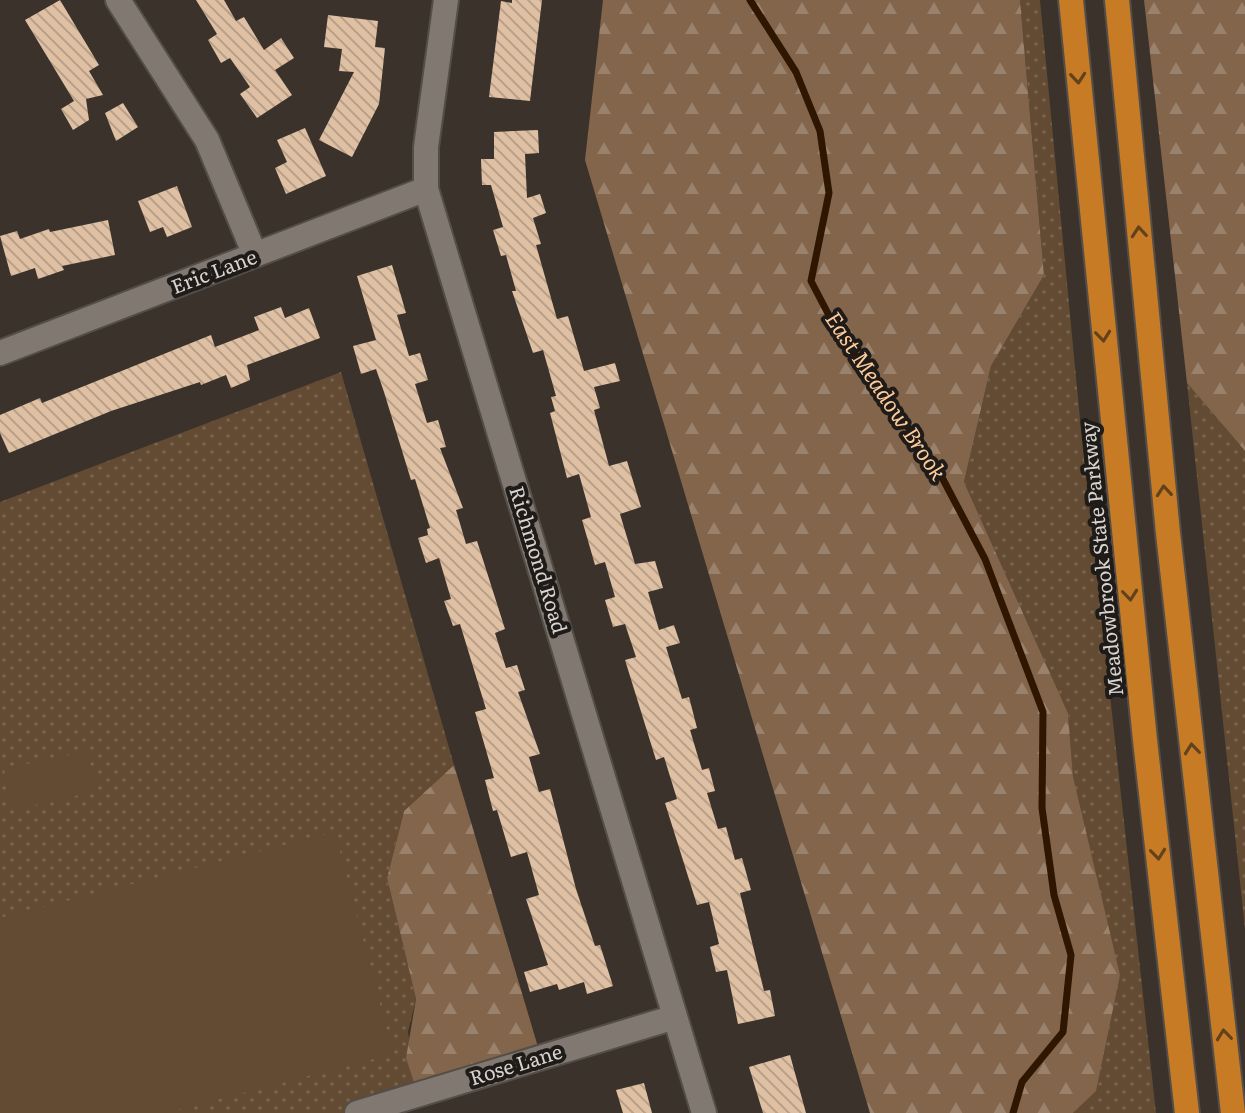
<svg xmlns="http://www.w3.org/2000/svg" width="1245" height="1113" viewBox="0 0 1245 1113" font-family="Literata,serif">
  <defs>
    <pattern id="grass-dots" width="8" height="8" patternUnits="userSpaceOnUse" patternTransform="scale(2)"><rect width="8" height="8" fill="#634a32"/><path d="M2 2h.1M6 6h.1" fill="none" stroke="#79634f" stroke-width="1.8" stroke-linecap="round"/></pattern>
    <pattern id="forest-firs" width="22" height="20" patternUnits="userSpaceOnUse" patternTransform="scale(2)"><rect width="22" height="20" fill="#82654b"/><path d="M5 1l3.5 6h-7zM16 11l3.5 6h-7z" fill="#99816c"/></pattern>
    <pattern id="building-back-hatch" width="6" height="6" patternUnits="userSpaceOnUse" patternTransform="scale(2)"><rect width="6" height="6" fill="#e0c0a3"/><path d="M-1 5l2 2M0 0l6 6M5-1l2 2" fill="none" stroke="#b8a08a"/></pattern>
  </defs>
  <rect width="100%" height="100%" fill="#3a322b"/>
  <path fill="url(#grass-dots)" d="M 1020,0 L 1040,0 L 1082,440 L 1156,1113 L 1073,1113 L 1096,1090 L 1068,713 L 964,482 L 991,366 L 1044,275 Z
    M 341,372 L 454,765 L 404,811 L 387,878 L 416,999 L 408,1032 L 418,1095 L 357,1113 L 0,1113 L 0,502 Z
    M 1187,383 L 1245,451 L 1245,929 Z"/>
  <path fill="url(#forest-firs)" d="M 603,0 L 1020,0 L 1044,275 L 991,366 L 964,482 L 1068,713 L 1073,777 L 1120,975 L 1096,1091 L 1073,1113 L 870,1113 L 585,160 Z
    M 1144,0 L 1245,0 L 1245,451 L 1187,383 Z
    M 454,765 L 541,1057 L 418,1095 L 406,1058 L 416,999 L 387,878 L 404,811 Z"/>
  <path fill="#634a32" d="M 87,751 L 97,791 L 13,810 L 4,769 Z
    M 335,832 L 393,1054 L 165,1113 L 0,1113 L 0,918 Z"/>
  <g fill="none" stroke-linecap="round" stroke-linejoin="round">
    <path stroke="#2e1600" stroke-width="7" d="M 750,0 L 796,72 L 820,131 L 829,193 L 811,281 L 835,327 L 936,466 L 985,559 L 1043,712 L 1042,808 L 1054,895 L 1071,955 L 1063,1032 L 1022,1082 L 1013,1113"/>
  </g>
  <path fill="url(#building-back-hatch)" d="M 60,0 L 99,65 L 89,71 L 103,95 L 86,99 L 89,120 L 73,130 L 61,109 L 74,101 L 25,20 Z
    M 196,0 L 224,0 L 236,21 L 244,17 L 264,50 L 281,38 L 294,58 L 275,70 L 292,95 L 257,118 L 240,94 L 250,87 L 230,58 L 221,63 L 208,40 L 217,34 Z
    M 512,0 L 542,0 L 530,101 L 489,97 L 501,1 L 512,3 Z
    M 328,15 L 378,21 L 375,47 L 385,48 L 379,104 L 352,157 L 319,140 L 354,72 L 339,71 L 342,49 L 324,47 Z
    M 123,103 L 138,127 L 116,141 L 105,113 Z
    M 305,128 L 326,176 L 286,194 L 275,168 L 287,162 L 277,140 Z
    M 538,130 L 539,153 L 525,154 L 527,198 L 540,194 L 546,213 L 533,218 L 541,244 L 536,245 L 557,319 L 568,316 L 584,371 L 615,363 L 620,381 L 594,387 L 600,408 L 594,410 L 609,466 L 627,461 L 641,507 L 620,514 L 635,564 L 655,561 L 663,588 L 648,592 L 659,630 L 674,625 L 680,643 L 666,647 L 682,699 L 689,697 L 697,728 L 690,730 L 702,770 L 709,768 L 715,791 L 707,793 L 718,829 L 726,827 L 735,860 L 742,858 L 751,890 L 740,893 L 764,991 L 770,990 L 775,1016 L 738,1024 L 727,970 L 716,972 L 710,947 L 719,944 L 709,902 L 697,905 L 665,803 L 677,799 L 664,757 L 656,760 L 625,660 L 636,657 L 625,624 L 613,627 L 605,600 L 615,597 L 605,562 L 595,565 L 582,520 L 591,517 L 579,474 L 567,478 L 550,413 L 555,411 L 551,397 L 556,396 L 543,350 L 533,353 L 512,291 L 516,291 L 506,255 L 501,256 L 493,230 L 503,227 L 491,185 L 482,185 L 481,159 L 494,159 L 494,132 Z
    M 177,186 L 192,227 L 167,237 L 163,227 L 150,232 L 138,201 Z
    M 108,220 L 115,255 L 62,266 L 64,270 L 38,279 L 35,268 L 11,276 L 0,236 L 17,231 L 20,239 L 49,229 L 50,232 Z
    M 392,265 L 406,313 L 397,315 L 409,356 L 420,353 L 428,380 L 415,384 L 427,423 L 438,420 L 446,447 L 440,448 L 463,508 L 456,510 L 466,544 L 477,541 L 505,629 L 495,633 L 506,668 L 517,665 L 525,690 L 518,692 L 540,754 L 529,757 L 539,792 L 550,789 L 576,889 L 595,946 L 600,945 L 613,986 L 587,994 L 584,982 L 559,990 L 557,984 L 530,992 L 524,972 L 548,965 L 526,899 L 539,895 L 527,852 L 511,857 L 497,810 L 493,811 L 485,780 L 494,778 L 475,712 L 486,709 L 460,624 L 453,626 L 444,601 L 451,599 L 439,558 L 426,563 L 418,538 L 428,535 L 427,529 L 430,528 L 415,479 L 411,480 L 384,392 L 376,369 L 361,374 L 353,346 L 376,340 L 357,276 Z
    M 281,307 L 285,318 L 309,308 L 320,338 L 247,365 L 250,380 L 231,388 L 226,375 L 201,385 L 200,382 L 111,411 L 9,453 L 0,433 L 0,415 L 40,398 L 42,403 L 211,335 L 215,347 L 259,330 L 254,317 Z
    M 790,1055 L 806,1113 L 763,1113 L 749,1067 Z
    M 644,1083 L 652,1113 L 623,1113 L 616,1090 Z"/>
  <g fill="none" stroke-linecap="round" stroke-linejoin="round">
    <defs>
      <path id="minor" d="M 118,0 L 207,140 L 255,255
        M 446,0 L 426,147 L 426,189 L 704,1113
        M 0,353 L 426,189
        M 357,1113 L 675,1017"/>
      <path id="highway" d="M 1071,0 L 1145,740 L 1187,1113
        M 1117,0 L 1168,533 L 1233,1113"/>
    </defs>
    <use href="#minor" stroke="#544e48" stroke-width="28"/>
    <use href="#highway" stroke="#544e48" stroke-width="28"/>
    <use href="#minor" stroke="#817971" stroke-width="24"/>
    <use href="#highway" stroke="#c77b25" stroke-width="24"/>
  </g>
  <defs><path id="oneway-chevron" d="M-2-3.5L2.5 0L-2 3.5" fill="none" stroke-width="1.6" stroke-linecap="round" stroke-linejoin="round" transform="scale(2)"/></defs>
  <g stroke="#62411d">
    <use href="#oneway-chevron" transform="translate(1078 78) rotate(85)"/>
    <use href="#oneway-chevron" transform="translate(1139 232) rotate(-95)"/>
    <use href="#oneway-chevron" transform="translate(1103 336) rotate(84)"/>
    <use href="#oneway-chevron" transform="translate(1164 491) rotate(-95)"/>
    <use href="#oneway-chevron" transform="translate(1130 595) rotate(84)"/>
    <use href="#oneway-chevron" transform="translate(1192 749) rotate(-96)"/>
    <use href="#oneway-chevron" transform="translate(1158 854) rotate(84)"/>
    <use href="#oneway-chevron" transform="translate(1224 1035) rotate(-96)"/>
  </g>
  <g text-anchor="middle" stroke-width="8" stroke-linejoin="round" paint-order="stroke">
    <g font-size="20" fill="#d8d3cf" stroke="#1e1b18">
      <text transform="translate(214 272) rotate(-21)" y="7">Eric Lane</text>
      <text transform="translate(1102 559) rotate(-96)" y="7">Meadowbrook State Parkway</text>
      <text transform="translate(538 560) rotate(73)" y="7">Richmond Road</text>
      <text transform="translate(516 1065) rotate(-17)" y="7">Rose Lane</text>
    </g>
    <g font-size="22" font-style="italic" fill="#fecb9c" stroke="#1e1b18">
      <text transform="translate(886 396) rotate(56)" y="8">East Meadow Brook</text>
    </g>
  </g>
</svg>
